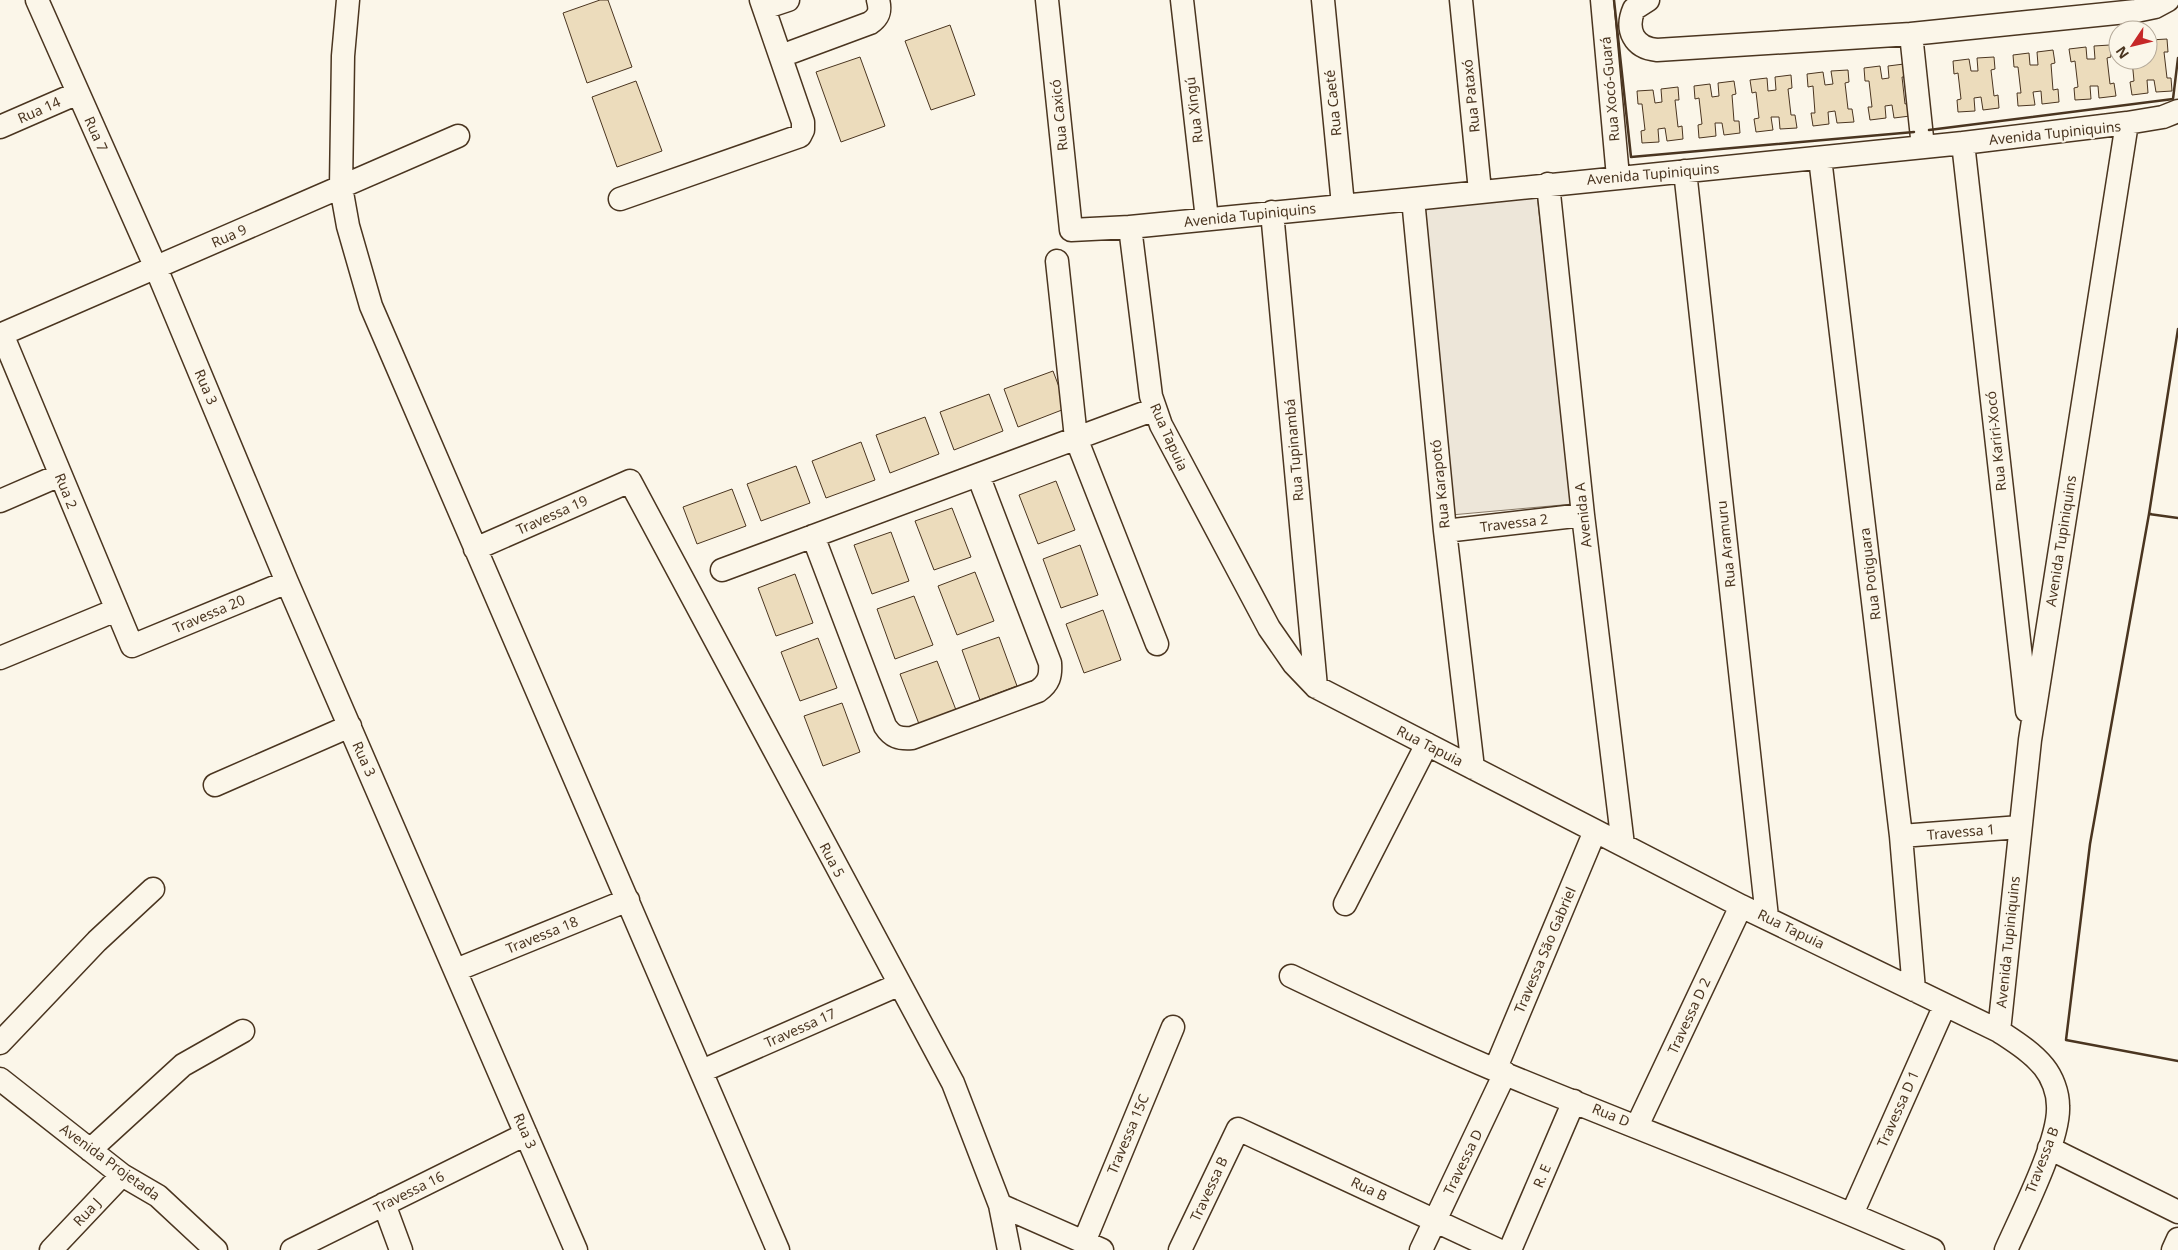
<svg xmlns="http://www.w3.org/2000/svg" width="2178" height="1250" viewBox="0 0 2178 1250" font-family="'Noto Sans',sans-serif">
  <rect width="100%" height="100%" fill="#fbf6e9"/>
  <path fill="#ede6d9" stroke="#887966" d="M 1537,195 L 1573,504 L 1451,515 L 1422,208 Z"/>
  <path fill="#ecdcbc" stroke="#4a3520" d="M 600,0 L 608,0 L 632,67 L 587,83 L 563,13 Z
    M 950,25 L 975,95 L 931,110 L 905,41 Z
    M 2167,39 L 2168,52 L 2164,52 L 2167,78 L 2171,78 L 2172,91 L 2156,92 L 2154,80 L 2147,80 L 2148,93 L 2132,95 L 2130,82 L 2134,81 L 2132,60 L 2148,60 L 2148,53 L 2151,53 L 2150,40 Z
    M 2110,45 L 2111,57 L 2107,58 L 2110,84 L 2114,83 L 2116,96 L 2099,98 L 2098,86 L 2090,86 L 2091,99 L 2075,100 L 2074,88 L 2078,87 L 2075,61 L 2071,62 L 2069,49 L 2086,47 L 2087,59 L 2095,59 L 2094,46 Z
    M 2053,50 L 2055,63 L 2051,64 L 2053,90 L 2058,89 L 2059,102 L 2042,104 L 2041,91 L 2033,92 L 2035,105 L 2018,106 L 2017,93 L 2021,93 L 2018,67 L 2014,67 L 2013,55 L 2029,53 L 2030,65 L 2038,65 L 2037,52 Z
    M 860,57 L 885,126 L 841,142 L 816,72 Z
    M 1994,57 L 1995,69 L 1991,70 L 1994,96 L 1998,95 L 1999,108 L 1983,110 L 1981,97 L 1974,98 L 1975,111 L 1958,112 L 1957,100 L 1961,99 L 1958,73 L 1954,74 L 1953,61 L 1969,59 L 1971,71 L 1978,71 L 1977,58 Z
    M 1904,64 L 1906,77 L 1902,77 L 1905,104 L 1909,103 L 1910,116 L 1894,118 L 1892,105 L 1885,106 L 1886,118 L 1870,120 L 1868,107 L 1872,107 L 1869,81 L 1865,81 L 1864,68 L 1880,66 L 1882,79 L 1889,78 L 1888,66 Z
    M 1848,70 L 1849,82 L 1845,83 L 1848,109 L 1852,109 L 1854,122 L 1837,123 L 1835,111 L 1828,112 L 1829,124 L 1813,126 L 1811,113 L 1815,113 L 1813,86 L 1808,87 L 1807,74 L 1823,72 L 1825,85 L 1833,84 L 1831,71 Z
    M 1791,75 L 1792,88 L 1788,89 L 1791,115 L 1795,115 L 1797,128 L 1780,129 L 1779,117 L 1771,117 L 1773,130 L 1756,132 L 1754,119 L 1759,118 L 1756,92 L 1752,93 L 1750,80 L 1767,78 L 1768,91 L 1776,90 L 1775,77 Z
    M 636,81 L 662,151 L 617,167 L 592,97 Z
    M 1734,81 L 1736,94 L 1732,95 L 1734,121 L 1739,121 L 1740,133 L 1724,135 L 1722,123 L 1715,123 L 1716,136 L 1699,138 L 1698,125 L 1702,124 L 1699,98 L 1695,99 L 1694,86 L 1710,84 L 1712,97 L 1719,96 L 1718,83 Z
    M 1678,87 L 1679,100 L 1675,100 L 1678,127 L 1682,126 L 1683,139 L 1667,141 L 1665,128 L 1658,129 L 1659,142 L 1642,143 L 1641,131 L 1645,130 L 1642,104 L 1638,104 L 1637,91 L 1653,90 L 1655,103 L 1662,102 L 1661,89 Z
    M 1053,371 L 1067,408 L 1018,427 L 1004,389 Z
    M 989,394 L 1003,431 L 954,450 L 940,412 Z
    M 925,417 L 939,454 L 890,473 L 876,435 Z
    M 861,442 L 875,480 L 826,498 L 812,461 Z
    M 796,466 L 810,503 L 761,521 L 747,484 Z
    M 1056,481 L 1075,530 L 1038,544 L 1019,495 Z
    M 732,489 L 746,526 L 697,544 L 683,507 Z
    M 952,508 L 971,557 L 934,570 L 915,521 Z
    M 891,532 L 909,581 L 872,594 L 854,545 Z
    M 1080,545 L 1098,595 L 1061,608 L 1043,559 Z
    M 975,572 L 994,621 L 957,635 L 938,586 Z
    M 795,574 L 813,623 L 776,636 L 758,588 Z
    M 914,596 L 933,645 L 895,659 L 877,609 Z
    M 1103,610 L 1121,660 L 1084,673 L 1066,624 Z
    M 999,637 L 1017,686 L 980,700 L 962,650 Z
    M 818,638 L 837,688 L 800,701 L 781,652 Z
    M 937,661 L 956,710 L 919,724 L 900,674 Z
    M 842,703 L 860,752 L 823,766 L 804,716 Z"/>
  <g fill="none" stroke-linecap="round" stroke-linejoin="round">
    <defs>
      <path id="minor" d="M 37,0 L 156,268 L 287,582 L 576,1250
        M 348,0 L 343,56 L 341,187 L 348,226 L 371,306 L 778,1250
        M 1047,0 L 1071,230 L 1130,227 L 1413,199 L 1963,143 L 2127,123 L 2163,117 L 2178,111
        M 1182,0 L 1207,219
        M 1323,0 L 1343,205
        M 1461,0 L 1480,191
        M 1602,0 L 1618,177
        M 1648,0 L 1634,9 C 1625,30 1634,48 1657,50 L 1911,34 L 2136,11 L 2155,7 L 2168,0
        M 764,8 L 788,0
        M 1911,34 L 1923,147
        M 781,56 L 870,23 C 879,17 881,11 878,0
        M 0,127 L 78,93
        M 1963,143 L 2027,711
        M 1820,158 L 1901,836 L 1914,990
        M 1685,171 L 1767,917
        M 1548,184 L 1583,515 L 1623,845
        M 620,199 L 800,136 L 803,130 L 803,122 L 761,0
        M 1413,199 L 1445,531 L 1473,768
        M 1272,212 L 1316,687
        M 1130,227 L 1151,396 L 1161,425 L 1269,628 L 1294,664 L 1316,687 L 1741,906 L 1999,1031 C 2014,1041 2032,1052 2044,1067 C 2052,1077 2058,1092 2058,1106 C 2060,1140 2021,1216 2006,1250
        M 1057,261 L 1076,438 L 1157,644
        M 2,334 L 132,646 L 287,582
        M 0,335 L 458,136
        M 0,501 L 60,475
        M 1445,531 L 1583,515
        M 813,536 L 885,726 C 892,737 899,739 912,738 L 1038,691 C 1049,683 1051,676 1050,663 L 978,475
        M 475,549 L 630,481 L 953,1083 L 1000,1205 L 1009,1250
        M 722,570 L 1155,409
        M 0,658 L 116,610
        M 215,785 L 350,726
        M 1901,836 L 2020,827
        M 1345,904 L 1427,744
        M 456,970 L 628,900
        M 1291,976 C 1358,1008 1425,1040 1493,1069 C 1640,1130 1788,1185 1933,1250
        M 1999,1031 L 2030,740 L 2127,123
        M 0,1043 L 97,941 L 153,889
        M 1495,1070 L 1595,831
        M 702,1071 L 898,985
        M 0,1079 L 122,1175 L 158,1196 L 216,1250
        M 1637,1126 L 1741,906
        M 2049,1148 L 2178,1212
        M 90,1150 L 183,1065 L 243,1031
        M 384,1204 L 401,1250
        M 1000,1205 L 1102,1250
        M 1852,1214 L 1945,1005
        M 1084,1242 L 1173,1027
        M 51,1250 L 122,1175
        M 292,1250 L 526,1134
        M 1180,1250 L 1238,1129 L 1498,1250
        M 1421,1250 L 1505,1073
        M 1510,1250 L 1574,1101
        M 2173,1250 L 2178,1239"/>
    </defs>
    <use href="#minor" stroke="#4a3520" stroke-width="25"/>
    <use href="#minor" stroke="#fbf6e9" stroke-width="22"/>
    <path stroke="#4a3520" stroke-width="2.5" d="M 1614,0 L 1631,157 L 1914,132
      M 1929,130 L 2173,99 L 2178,58
      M 2151,514 L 2149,514 L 2178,329
      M 2178,518 L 2149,514 L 2090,844 L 2066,1040 L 2178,1061"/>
  </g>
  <g text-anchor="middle" stroke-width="4" stroke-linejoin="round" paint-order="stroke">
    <g font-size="14" fill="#4a3520" stroke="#fbf6e9">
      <text transform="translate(1610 89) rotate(-95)" y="5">Rua Xocó-Guará</text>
      <text transform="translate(1471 96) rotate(-96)" y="5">Rua Pataxó</text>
      <text transform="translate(1333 103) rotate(-96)" y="5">Rua Caeté</text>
      <text transform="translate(39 110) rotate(-24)" y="5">Rua 14</text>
      <text transform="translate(1194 110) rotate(-97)" y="5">Rua Xingú</text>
      <text transform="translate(1059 115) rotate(-96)" y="5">Rua Caxicó</text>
      <text transform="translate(2055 133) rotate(-6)" y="5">Avenida Tupiniquins</text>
      <text transform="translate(96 134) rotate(66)" y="5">Rua 7</text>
      <text transform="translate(1653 174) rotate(-5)" y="5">Avenida Tupiniquins</text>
      <text transform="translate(1250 215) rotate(-6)" y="5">Avenida Tupiniquins</text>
      <text transform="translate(229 236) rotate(-24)" y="5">Rua 9</text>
      <text transform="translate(206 387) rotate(67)" y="5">Rua 3</text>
      <text transform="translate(1169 437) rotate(66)" y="5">Rua Tapuia</text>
      <text transform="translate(1996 441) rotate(-96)" y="5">Rua Kariri-Xocó</text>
      <text transform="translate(1294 450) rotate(-95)" y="5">Rua Tupinambá</text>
      <text transform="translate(1440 484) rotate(-96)" y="5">Rua Karapotó</text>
      <text transform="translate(66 491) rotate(68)" y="5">Rua 2</text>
      <text transform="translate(552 515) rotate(-24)" y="5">Travessa 19</text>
      <text transform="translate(1583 515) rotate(-96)" y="5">Avenida A</text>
      <text transform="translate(1514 523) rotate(-7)" y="5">Travessa 2</text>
      <text transform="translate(2061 541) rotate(-81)" y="5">Avenida Tupiniquins</text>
      <text transform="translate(1726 544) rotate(-96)" y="5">Rua Aramuru</text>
      <text transform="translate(1870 574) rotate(-97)" y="5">Rua Potiguara</text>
      <text transform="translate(209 614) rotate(-23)" y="5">Travessa 20</text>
      <text transform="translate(1430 746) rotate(27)" y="5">Rua Tapuia</text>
      <text transform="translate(364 759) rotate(66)" y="5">Rua 3</text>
      <text transform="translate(1961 832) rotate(-5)" y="5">Travessa 1</text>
      <text transform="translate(832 860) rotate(62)" y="5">Rua 5</text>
      <text transform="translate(1791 929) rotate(26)" y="5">Rua Tapuia</text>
      <text transform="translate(542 935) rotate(-22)" y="5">Travessa 18</text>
      <text transform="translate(2008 942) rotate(-84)" y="5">Avenida Tupiniquins</text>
      <text transform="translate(1545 950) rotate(-67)" y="5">Travessa São Gabriel</text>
      <text transform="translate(1689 1016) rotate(-65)" y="5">Travessa D 2</text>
      <text transform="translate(800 1028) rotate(-24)" y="5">Travessa 17</text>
      <text transform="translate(1898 1109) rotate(-66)" y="5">Travessa D 1</text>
      <text transform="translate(1611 1115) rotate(22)" y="5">Rua D</text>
      <text transform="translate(525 1131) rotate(67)" y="5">Rua 3</text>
      <text transform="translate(1128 1134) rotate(-67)" y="5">Travessa 15C</text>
      <text transform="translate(2042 1160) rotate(-69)" y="5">Travessa B</text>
      <text transform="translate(110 1162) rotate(36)" y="5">Avenida Projetada</text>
      <text transform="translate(1463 1162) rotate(-64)" y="5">Travessa D</text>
      <text transform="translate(1542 1176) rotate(-67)" y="5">R. E</text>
      <text transform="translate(1209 1189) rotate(-65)" y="5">Travessa B</text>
      <text transform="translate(1369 1189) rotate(25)" y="5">Rua B</text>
      <text transform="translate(409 1192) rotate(-26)" y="5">Travessa 16</text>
      <text transform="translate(87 1212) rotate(-47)" y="5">Rua J</text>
    </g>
  </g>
  <g transform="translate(2133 45) rotate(235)"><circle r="24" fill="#fbf6e9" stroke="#b4a999"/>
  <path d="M0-4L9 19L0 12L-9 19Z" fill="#c62828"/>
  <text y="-8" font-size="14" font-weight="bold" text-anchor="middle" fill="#4a3520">N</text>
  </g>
</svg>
